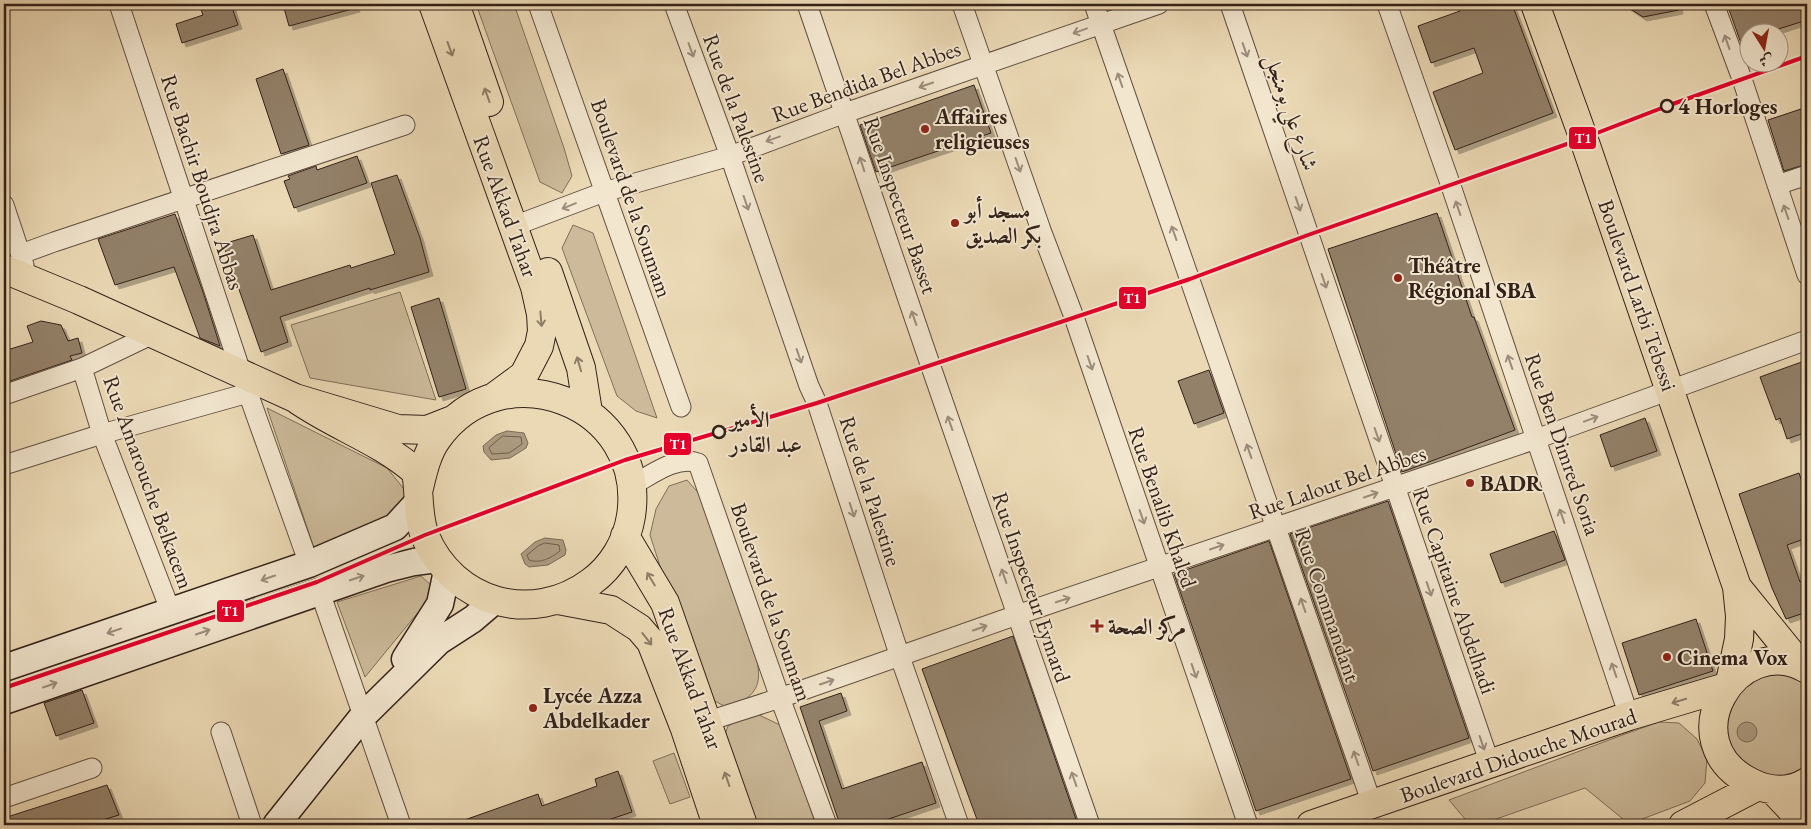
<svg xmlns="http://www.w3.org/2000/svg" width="1811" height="829" viewBox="0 0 1811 829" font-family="'EB Garamond',Amiri,serif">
  <defs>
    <filter id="shadow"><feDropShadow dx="4" dy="4" stdDeviation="0" flood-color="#0004"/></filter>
  </defs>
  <rect width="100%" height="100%" fill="#ebd9b5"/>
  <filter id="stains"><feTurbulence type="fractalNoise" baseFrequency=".004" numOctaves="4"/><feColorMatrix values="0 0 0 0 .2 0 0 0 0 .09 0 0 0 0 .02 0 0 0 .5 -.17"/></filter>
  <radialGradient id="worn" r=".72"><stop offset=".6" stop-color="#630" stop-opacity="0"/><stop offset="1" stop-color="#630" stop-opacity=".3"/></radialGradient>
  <path fill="#ccba9a" stroke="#806e5a" d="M 476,4 L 514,4 L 564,148 L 572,176 L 562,193 L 540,182 Z
    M 573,225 L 593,233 L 657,418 L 636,411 L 617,396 L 562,248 Z
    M 400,292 L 436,400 L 310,378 L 291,325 Z
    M 267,408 L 387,468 L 408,494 L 409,509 L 317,557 Z
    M 687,480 L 703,498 L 755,653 C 759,669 763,686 747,698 C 742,703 731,704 724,706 L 704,695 L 676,616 L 650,535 L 656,509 L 669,486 Z
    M 421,576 L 432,586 L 429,599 L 365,677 L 337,602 Z
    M 1773,673 L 1795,677 L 1807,687 L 1807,769 L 1771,781 L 1737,759 L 1728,740 L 1727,719 L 1730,702 L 1754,677 Z
    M 753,712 L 782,726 L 816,825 L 751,825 L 721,746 L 728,726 Z
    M 1659,722 L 1679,723 L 1697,739 L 1707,759 L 1705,783 L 1690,801 L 1629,824 L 1585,788 L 1479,825 L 1470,825 L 1449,800 L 1625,734 Z
    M 674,753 L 690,797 L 670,804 L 653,761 Z"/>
  <path fill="#ac9a80" stroke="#7c6a57" d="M 507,431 L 524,433 L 528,443 L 526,448 L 510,458 L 491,460 L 484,452 L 483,446 L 496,435 Z
    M 545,538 L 563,540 L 566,550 L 565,555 L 548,565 L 529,567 L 525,564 L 521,554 L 535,542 Z
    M1737 732a10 10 0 1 1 20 0a10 10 0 1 1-20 0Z"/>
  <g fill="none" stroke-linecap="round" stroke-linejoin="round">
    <path stroke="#705e4c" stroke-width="1" d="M 503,436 L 521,437 L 522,444 L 509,453 L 492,454 L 489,448 Z
      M 545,543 L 559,545 L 560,551 C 551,558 540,564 529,560 L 527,555 L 538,546 Z"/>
  </g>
  <path fill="#93816a" stroke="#332119" filter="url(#shadow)" d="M 199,4 L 231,4 L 238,25 L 182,43 L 176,24 L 203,15 Z
    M 292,4 L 355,4 L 356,8 L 289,26 L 284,8 L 293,6 Z
    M 1457,4 L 1512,4 L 1553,113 L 1455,150 L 1433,92 L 1483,73 L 1474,48 L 1431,63 L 1418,26 L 1460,11 Z
    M 1623,4 L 1678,4 L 1679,10 L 1643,17 Z
    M 1727,4 L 1807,4 L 1807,20 L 1769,32 L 1748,32 L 1748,59 L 1747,60 Z
    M 283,69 L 309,145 L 281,154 L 256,79 Z
    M 974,85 L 991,133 L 876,172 L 860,125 Z
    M 1807,107 L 1807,164 L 1784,171 L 1768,120 Z
    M 357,156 L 367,183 L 294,208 L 284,181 L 290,179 L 288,176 L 316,166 L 317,170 Z
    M 397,175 L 420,238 L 429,272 L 370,290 L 370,288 L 280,317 L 288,342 L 261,352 L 223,244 L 253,235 L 271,290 L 350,265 L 351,268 L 395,254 L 371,183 Z
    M 1437,213 L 1472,317 L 1474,317 L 1515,430 L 1402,472 L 1328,249 Z
    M 175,214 L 204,295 L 220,346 L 200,338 L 174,267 L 115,285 L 98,239 Z
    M 439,298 L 466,389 L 439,397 L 411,307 Z
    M 41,321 L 61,325 L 68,341 L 78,338 L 82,353 L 70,356 L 72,360 L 4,383 L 4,351 L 33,342 L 27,326 Z
    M 1807,360 L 1807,432 L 1787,439 L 1780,418 L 1776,420 L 1760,377 Z
    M 1209,370 L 1224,413 L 1194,424 L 1178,381 Z
    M 1645,418 L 1657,451 L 1611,467 L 1600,435 Z
    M 1799,473 L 1807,496 L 1807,538 L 1787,545 L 1800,582 L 1807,579 L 1807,612 L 1786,619 L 1772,588 L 1739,494 Z
    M 1388,501 L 1469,738 L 1373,771 L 1290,534 Z
    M 1554,531 L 1565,560 L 1501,583 L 1490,554 Z
    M 1269,541 L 1351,779 L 1256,811 L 1174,574 Z
    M 1696,619 L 1713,671 L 1639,695 L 1622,643 Z
    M 1013,636 L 1078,825 L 979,825 L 922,669 Z
    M 82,690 L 94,723 L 56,736 L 44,703 Z
    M 841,693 L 847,711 L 819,721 L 842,789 L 922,762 L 936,803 L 871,825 L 840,825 L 800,707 Z
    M 618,771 L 632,812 L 593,825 L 457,825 L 456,823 L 538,794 L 542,806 L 597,786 L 595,779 Z
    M 107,785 L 119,815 L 86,825 L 4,825 L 4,818 Z"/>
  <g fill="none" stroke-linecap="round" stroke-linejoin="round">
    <defs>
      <path id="street" d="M 119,4 L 248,393 L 309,564
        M 538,4 L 681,407
        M 674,4 L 730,156 L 809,386 L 817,403 L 900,657 L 959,825
        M 807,4 L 930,364 L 1090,825
        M 962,4 L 1041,230 L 1074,317 L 1248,825
        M 1094,4 L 1372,804
        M 1230,4 L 1490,764
        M 1387,4 L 1451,186 L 1629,716
        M 1714,4 L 1742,79 L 1807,275
        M 1777,185 L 1807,175
        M 4,205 L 24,265
        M 514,226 L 604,192 L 730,156 L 845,113 L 1159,4
        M 21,254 L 54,242 L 405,125
        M 82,368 L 102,434 L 171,612
        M 4,395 L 82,368 L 153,334
        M 4,465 L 102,434 L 248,393
        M 631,486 C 650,476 676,455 698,463 L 780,698 L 827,825
        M 320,592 L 401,825
        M 696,725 L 780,698 L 1017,615 L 1536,439 L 1807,340
        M 221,732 L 252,825
        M 4,798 L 92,768"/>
      <path id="secondary" d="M 405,659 L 440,604 L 447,571
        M 4,668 L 309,564 L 395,527 L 418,502
        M 4,701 L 386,569 L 414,562 L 437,559
        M 276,825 L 363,716 L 439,641 L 473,619 L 494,601"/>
      <path id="primary" d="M 433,4 L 535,287 L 541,314 L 542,331 L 539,346 L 524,375 L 494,397
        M 455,4 L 489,102
        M 1535,4 L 1581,131 L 1737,587 L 1740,616 L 1739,639 L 1730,682
        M 4,269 L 79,300 L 295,398 L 398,429 L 427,430 L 455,419
        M 548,272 L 581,368 L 588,412
        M 295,398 C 334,426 380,440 416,472 C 420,493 417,516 425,536 C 453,603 532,626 591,582 C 612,567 627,542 631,516 C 648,404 502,347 437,439 C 427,453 423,471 419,488
        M 625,536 L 665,603 L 743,825
        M 1737,587 L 1801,666
        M 558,600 L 611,610 L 639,628 L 651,642 L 685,729 L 717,825
        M 1807,669 C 1737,629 1668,743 1752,783 C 1770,792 1790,792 1807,782
        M 1773,790 L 1791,809 L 1801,825
        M 1311,825 L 1629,716 L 1726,687
        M 1683,825 L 1758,786"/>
    </defs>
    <use href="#street" stroke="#614f40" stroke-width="21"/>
    <use href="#secondary" stroke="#332119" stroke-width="29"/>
    <use href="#primary" stroke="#332119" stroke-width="30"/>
    <use href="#street" stroke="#f2e6cf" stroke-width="19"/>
    <use href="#secondary" stroke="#f2e6cf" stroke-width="26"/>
    <use href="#primary" stroke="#ebd9b5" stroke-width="28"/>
    <defs>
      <path id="tram-1" d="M 4,688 L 317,582 L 425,535 L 625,460 L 817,403 L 1190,279 L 1308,235 L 1584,138 L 1667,106 L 1807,56"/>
    </defs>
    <use href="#tram-1" stroke="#f2e6cf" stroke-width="8"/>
    <use href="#tram-1" stroke="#e4002b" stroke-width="4"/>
  </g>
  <defs><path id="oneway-shaft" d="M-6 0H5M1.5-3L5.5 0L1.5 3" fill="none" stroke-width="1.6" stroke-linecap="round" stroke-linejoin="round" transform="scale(1.25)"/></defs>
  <g stroke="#9c8d7d">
    <use href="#oneway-shaft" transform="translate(1080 31) rotate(160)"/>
    <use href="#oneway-shaft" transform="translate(1727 42) rotate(-109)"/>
    <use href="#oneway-shaft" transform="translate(691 50) rotate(70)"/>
    <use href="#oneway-shaft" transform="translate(1245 50) rotate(71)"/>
    <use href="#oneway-shaft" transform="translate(1120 80) rotate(-109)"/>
    <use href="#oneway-shaft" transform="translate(926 85) rotate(161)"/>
    <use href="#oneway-shaft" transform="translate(773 139) rotate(160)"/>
    <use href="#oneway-shaft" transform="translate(862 164) rotate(-108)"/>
    <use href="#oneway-shaft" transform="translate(1018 165) rotate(71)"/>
    <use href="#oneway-shaft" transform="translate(746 203) rotate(71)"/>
    <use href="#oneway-shaft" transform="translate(1298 204) rotate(71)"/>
    <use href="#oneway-shaft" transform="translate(569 206) rotate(158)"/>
    <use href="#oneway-shaft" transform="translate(1458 208) rotate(-109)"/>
    <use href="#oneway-shaft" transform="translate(1786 212) rotate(-109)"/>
    <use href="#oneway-shaft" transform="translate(1174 233) rotate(-109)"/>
    <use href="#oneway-shaft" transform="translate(1324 281) rotate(71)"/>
    <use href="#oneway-shaft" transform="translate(914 318) rotate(-109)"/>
    <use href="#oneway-shaft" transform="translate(799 356) rotate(71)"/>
    <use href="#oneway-shaft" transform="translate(1510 362) rotate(-109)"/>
    <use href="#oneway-shaft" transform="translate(1090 363) rotate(71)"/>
    <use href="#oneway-shaft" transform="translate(1591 419) rotate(-20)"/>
    <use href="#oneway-shaft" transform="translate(950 423) rotate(-109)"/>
    <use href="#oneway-shaft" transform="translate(1377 435) rotate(71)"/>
    <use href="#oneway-shaft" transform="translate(1249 451) rotate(-109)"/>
    <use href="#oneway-shaft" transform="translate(1371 495) rotate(-19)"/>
    <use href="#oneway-shaft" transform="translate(852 510) rotate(72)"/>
    <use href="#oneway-shaft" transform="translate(1562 516) rotate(-109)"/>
    <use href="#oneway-shaft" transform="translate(1142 517) rotate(71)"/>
    <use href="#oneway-shaft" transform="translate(1217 547) rotate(-19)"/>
    <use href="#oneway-shaft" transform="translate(1004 576) rotate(-109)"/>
    <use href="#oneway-shaft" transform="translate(268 578) rotate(161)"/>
    <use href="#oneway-shaft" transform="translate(357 578) rotate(-18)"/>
    <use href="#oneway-shaft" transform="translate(1429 589) rotate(71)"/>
    <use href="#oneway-shaft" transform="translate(1063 600) rotate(-18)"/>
    <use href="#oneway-shaft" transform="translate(1303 605) rotate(-109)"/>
    <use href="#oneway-shaft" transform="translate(980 628) rotate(-19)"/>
    <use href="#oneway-shaft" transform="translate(114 631) rotate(161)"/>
    <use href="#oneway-shaft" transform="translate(203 632) rotate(-19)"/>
    <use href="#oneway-shaft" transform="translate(1614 670) rotate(-109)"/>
    <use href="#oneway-shaft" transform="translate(1194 671) rotate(71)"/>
    <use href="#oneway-shaft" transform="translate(827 682) rotate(-19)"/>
    <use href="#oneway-shaft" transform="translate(50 685) rotate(-19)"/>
    <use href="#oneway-shaft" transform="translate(1482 743) rotate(71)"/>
    <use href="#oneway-shaft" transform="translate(1356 758) rotate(-109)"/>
    <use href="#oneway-shaft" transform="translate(1074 779) rotate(-109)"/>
  </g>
  <g stroke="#8f7d67">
    <use href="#oneway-shaft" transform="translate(450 49) rotate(70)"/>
    <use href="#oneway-shaft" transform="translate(487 95) rotate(-110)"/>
    <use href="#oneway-shaft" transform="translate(541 319) rotate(85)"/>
    <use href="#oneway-shaft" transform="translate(579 364) rotate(-106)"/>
    <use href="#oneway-shaft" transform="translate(651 579) rotate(-121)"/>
    <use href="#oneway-shaft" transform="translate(647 639) rotate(52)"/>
    <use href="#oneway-shaft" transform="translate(1679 701) rotate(163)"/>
    <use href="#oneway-shaft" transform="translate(727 779) rotate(-109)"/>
  </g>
  <g fill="#f2e6cf" stroke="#332119" stroke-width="2.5">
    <circle cx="1667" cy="106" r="6"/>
    <circle cx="719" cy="432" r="6"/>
  </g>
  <g fill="#8f2418" stroke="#f2e6cf" stroke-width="2">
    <circle cx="925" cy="129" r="5"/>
    <circle cx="955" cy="223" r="5"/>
    <circle cx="1398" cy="278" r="5"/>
    <circle cx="1470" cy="483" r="5"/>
    <path d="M1094.5 618.5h5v5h5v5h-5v5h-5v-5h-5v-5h5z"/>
    <circle cx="1667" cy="657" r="5"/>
    <circle cx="533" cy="708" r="5"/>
  </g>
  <g text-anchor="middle" stroke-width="4" stroke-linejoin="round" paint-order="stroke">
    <g font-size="22" fill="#332119" stroke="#f2e6cf">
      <text transform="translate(866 81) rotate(-20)" y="8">Rue Bendida Bel Abbes</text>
      <text transform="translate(737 108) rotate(70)" y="8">Rue de la Palestine</text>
      <text transform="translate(1292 112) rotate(71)" y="8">شارع علي بومنجل</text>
      <text transform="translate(203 182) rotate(72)" y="8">Rue Bachir Boudjra Abbas</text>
      <text transform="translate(632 198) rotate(71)" y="8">Boulevard de la Soumam</text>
      <text transform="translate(901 205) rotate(71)" y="8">Rue Inspecteur Basset</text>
      <text transform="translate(506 206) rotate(70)" y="8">Rue Akkad Tahar</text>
      <text transform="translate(1638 295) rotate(71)" y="8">Boulevard Larbi Tebessi</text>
      <text transform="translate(1563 444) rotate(71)" y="8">Rue Ben Dimred Soria</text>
      <text transform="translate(149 482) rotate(70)" y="8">Rue Amarouche Belkacem</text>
      <text transform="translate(1337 482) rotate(-19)" y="8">Rue Lalout Bel Abbes</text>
      <text transform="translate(871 491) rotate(72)" y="8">Rue de la Palestine</text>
      <text transform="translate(1163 507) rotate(71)" y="8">Rue Benalib Khaled</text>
      <text transform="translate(1032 587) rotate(71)" y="8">Rue Inspecteur Eymard</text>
      <text transform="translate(1455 591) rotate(71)" y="8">Rue Capitaine Abdelhadi</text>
      <text transform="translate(772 602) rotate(71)" y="8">Boulevard de la Soumam</text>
      <text transform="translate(1328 605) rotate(71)" y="8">Rue Commandant</text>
      <text transform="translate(691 678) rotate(70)" y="8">Rue Akkad Tahar</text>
      <text transform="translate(1518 755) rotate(-19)" y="8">Boulevard Didouche Mourad</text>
    </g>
    <g font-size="22" font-weight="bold" fill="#332119" stroke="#f2e6cf" text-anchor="start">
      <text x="1678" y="114">4 Horloges</text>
      <text x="730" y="427">الأمير<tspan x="730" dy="25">عبد القادر</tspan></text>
    </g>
    <g font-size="22" font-weight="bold" fill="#332119" stroke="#f2e6cf" text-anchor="start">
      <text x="935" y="124">Affaires<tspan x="935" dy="25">religieuses</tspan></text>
      <text x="965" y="218">مسجد أبو<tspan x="965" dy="25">بكر الصديق</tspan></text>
      <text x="1408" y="273">Théâtre<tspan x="1408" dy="25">Régional SBA</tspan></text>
      <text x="1480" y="491">BADR</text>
      <text x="1108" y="634">مركز الصحة</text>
      <text x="1677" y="665">Cinema Vox</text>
      <text x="543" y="703">Lycée Azza<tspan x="543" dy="25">Abdelkader</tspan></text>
    </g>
  </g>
  <g stroke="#f2e6cf" stroke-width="2">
    <rect x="1568" y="126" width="29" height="24" rx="5" fill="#e4002b"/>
    <rect x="1118" y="286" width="29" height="24" rx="5" fill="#e4002b"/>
    <rect x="663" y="432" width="29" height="24" rx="5" fill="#e4002b"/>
    <rect x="216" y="599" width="29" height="24" rx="5" fill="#e4002b"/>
  </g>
  <g font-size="14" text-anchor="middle" font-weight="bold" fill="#fff">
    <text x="1583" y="143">T1</text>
    <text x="1132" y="303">T1</text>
    <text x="678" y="449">T1</text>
    <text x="230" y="616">T1</text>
  </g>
  <rect width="1811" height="829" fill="none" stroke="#ebd9b5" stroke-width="20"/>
  <rect x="5" y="5" width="1801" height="819" fill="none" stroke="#332119" stroke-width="2.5"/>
  <rect x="10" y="10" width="1791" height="809" fill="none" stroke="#332119"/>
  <g transform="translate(1764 48) rotate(169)"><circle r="24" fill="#f2e6cf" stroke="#a69786"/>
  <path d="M0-4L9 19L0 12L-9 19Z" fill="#8f2418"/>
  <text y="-8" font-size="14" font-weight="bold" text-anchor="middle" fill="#332119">ش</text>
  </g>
  <rect width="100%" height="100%" filter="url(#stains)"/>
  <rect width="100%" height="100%" fill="url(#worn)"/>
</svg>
